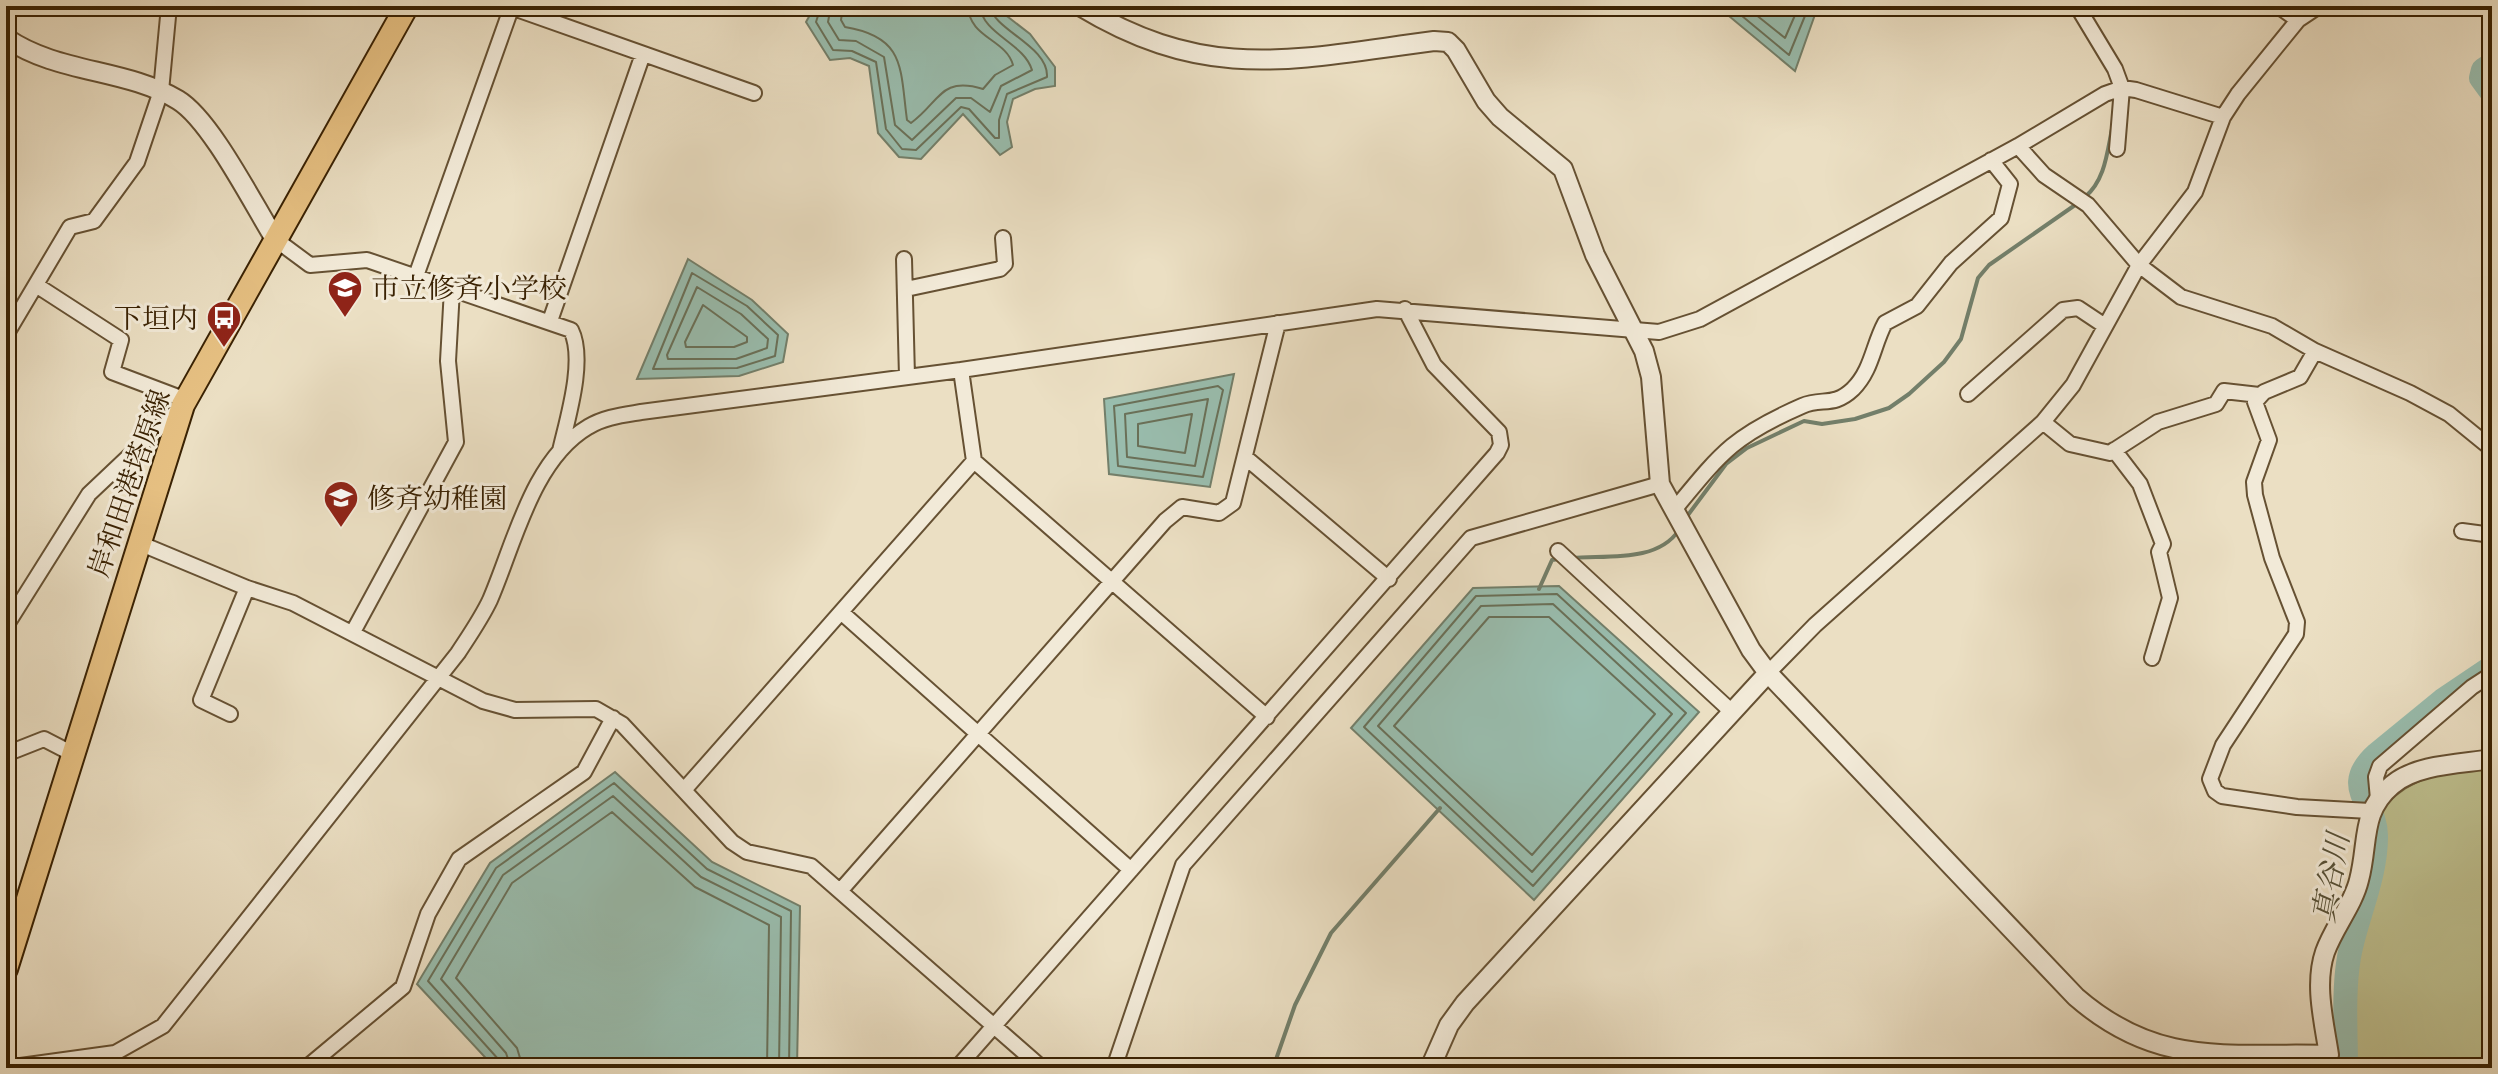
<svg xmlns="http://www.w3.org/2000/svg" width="2498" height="1074" viewBox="0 0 2498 1074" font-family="Cardo,'Noto Serif JP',serif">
  <rect width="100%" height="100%" fill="#ebdfc3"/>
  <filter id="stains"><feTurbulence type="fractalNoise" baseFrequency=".0025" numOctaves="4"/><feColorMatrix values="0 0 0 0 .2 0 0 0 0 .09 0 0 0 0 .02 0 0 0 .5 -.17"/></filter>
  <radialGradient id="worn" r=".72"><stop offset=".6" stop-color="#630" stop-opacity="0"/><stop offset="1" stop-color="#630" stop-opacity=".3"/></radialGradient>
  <path fill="#bec08f" stroke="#7c7149" stroke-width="2" d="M 2492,765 L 2492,1068 L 2350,1068 L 2353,959 L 2380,850 L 2382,837 L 2377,815 C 2410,772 2442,776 2492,765 Z"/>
  <path fill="#99bdae" stroke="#737f6a" stroke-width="2" d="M 815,6 L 994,6 L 1030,34 L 1055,67 L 1055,86 L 1035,89 L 1013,99 L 1007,122 L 1012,147 L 1000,155 L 963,114 L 921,159 L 899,157 L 878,133 L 869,66 L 850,58 L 830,60 L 806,22 Z
    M 1717,6 L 1818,6 L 1795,71 Z
    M 688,259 L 752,300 L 788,334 L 783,362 L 739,376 L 637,379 Z
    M 1234,374 L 1210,487 L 1109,474 L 1104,399 Z
    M 1559,586 L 1699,712 L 1534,900 L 1351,728 L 1473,588 Z
    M 615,772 L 712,862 L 800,906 L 797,1068 L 495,1068 L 417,984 L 490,863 Z"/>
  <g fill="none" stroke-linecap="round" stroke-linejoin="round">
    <path stroke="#6a7058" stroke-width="2" d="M 821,6 L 816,22 L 833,50 L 852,51 L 876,62 L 886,129 L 902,149 L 916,150 L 961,107 L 969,109 L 995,138 L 999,138 L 999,120 L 1007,94 L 1047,77 C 1049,46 993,30 990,6
      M 831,6 L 828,22 L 839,40 L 856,41 L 884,57 L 895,125 L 912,140 L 956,98 L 971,98 L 990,112 L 1001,86 L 1032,70 C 1024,43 982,34 980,6
      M 843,6 L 841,20 L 845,27 C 906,37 900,69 907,120 L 911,123 C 940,102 940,76 983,89 L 995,75 L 1013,65 C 1006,39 969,38 968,6
      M 1730,6 L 1789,55 L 1809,6
      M 1745,6 L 1785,38 L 1799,6
      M 692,273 L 747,306 L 778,335 L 775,356 L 737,368 L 653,369 Z
      M 697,287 L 741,314 L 768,339 L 767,348 L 736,359 L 668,359 L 667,355 Z
      M 703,305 L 747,337 L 747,342 L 734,347 L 686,347 L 685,342 Z
      M 1218,386 L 1223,390 L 1203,477 L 1118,466 L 1114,406 Z
      M 1208,399 L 1195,466 L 1127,457 L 1125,414 Z
      M 1192,414 L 1185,453 L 1138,446 L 1138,424 Z
      M 1557,594 L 1686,713 L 1533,886 L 1364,727 L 1476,596 Z
      M 1553,604 L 1672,714 L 1532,872 L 1378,726 L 1481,606 Z
      M 1489,617 L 1549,617 L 1655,714 L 1532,855 L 1394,726 Z
      M 501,1068 L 499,1060 L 428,981 L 496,868 L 614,783 L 707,869 L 791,911 L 789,1068
      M 511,1068 L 506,1053 L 441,979 L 503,875 L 613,796 L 701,877 L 781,917 L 779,1068
      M 523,1068 L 517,1048 L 456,978 L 512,883 L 612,812 L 695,887 L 769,925 L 767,1068"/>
    <path stroke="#737f6a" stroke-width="4" d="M 2085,197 C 2105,180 2107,153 2112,129
      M 1685,519 L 1726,464 L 1747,448 L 1804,421 L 1822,424 L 1855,419 L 1889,408 L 1909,394 L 1944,362 L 1961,339 L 1978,278 L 1989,265 L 2078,203
      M 1572,558 C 1606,555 1657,563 1679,530
      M 1539,589 L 1552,560 L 1559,559
      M 1273,1068 L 1295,1005 L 1331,933 L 1440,808"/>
    <path stroke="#99bdae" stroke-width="24" d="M 2492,64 L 2483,70 L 2481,78 L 2492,93
      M 2346,1068 C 2346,1032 2343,992 2349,957 C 2356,918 2376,878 2376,837 C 2377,802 2339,788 2377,754 L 2443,700 L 2492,667"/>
    <defs>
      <path id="minor" d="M 508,6 L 754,93
        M 2077,6 L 2115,69 L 2122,88 L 2117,149
        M 2278,6 L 2298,20
        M 2018,146 L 2044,175 L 2088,205 L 2139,265 L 2181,297 L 2272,326 L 2315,351 L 2410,393 L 2449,414 L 2492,449
        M 275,239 L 310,265 L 367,260 L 571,330 C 586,360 567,420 560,451
        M 904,259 L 907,377
        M 416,276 L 512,6
        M 36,285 L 121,340 L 112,372 L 186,400
        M 906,289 L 1000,269 L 1005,264 L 1003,238
        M 550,321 L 643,54
        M 6,335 L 70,227 L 94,221 L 137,162 L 161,91 L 169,6
        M 2315,351 L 2300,377 L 2264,392 L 2255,402 L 2269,440 L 2254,482 L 2255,495 L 2272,558 L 2297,622 L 2296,634 L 2223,745 L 2210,779 L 2215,791 L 2222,796 L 2297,807 L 2370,811
        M 961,370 L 974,461 L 1267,717
        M 1968,394 L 2063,310 L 2078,308 L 2105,326
        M 2043,422 L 2070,444 L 2110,453 L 2158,422 L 2216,404 L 2224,391 L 2259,395
        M 2114,450 L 2140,484 L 2163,544 L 2159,552 L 2170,598 L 2152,658
        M 1245,457 L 1389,579
        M 1674,510 C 1721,453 1733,436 1802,406 C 1822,397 1833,408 1853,389 C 1872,370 1873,345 1885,323 L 1917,306 L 1951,263 L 2001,218 L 2010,184 L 1991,160
        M 2462,531 L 2492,535
        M 139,543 L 247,588 L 293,603 L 483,701 L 515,710 L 596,709 L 622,724 L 732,842 L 747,852 L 811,866 L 1042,1068
        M 1558,551 L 1732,712
        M 841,612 L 1131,870
        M 6,626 L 89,494 L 180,408
        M 353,632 L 456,442 L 448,361 L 452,289
        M 1768,673 L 1815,625 L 2043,422 L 2073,385 L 2139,265 L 2195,192 L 2223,117 L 2238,94 L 2298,20 L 2319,6
        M 230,714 L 201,700 L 247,588
        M 6,754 L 44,739 L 73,754
        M 684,790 L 974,461
        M 2378,799 L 2376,777 L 2380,766 L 2472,687 L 2492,674
        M 841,890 L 1165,521 L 1182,507 L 1219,513 L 1233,503 L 1278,323
        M 6,1068 L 115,1053 L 163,1026 L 458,653 C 469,636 481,619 490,600 C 514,545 532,460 588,427 C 604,417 623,415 641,412 L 961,370 L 1377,309 L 1659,332 L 1700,319 L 2018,146 L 2105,94 L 2122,88 L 2136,90 L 2223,117
        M 306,1068 L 403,987 L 428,914 L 459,859 L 584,772 L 613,718
        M 957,1068 L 1497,453 L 1501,445 L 1499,432 L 1434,365 L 1405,309
        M 1114,1068 L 1183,865 L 1471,538 L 1660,484"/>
      <path id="tertiary" d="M 1080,6 C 1209,84 1294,59 1434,41 L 1448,42 L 1456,50 L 1486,101 L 1500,117 L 1563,169 L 1595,255 L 1644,351 L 1651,377 L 1660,484 L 1751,650 L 1768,673 L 2076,997 C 2159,1069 2228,1052 2329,1055 C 2324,1022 2314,984 2325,952 C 2334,927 2353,905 2359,880 C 2369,843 2360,812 2392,785 C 2416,764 2462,764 2492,759
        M 6,38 C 58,74 125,68 178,100 C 211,120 253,204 275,239
        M 1430,1068 L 1449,1025 L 1465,1003 L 1768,673"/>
      <path id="primary" d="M 6,969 L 183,405 L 407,6"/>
    </defs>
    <use href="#minor" stroke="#665133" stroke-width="18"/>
    <use href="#tertiary" stroke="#665133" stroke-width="22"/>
    <use href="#primary" stroke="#3a2203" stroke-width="26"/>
    <use href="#minor" stroke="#f2ead8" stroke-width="14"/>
    <use href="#tertiary" stroke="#f2ead8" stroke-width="18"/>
    <use href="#primary" stroke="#e6c082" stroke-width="22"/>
  </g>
  <defs>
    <symbol id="school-pin" viewBox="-11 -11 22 30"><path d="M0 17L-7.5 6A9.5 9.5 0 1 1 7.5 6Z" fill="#8f2418" stroke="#f2ead8"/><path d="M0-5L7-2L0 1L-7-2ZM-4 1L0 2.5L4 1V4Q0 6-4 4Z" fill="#fff"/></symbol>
    <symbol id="bus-pin" viewBox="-11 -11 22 30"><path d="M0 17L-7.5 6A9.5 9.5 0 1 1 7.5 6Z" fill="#8f2418" stroke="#f2ead8"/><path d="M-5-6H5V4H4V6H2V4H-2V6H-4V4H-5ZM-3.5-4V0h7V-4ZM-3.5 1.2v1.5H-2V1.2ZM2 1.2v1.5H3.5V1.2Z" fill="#fff"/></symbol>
  </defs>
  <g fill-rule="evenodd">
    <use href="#school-pin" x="325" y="268" width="40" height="54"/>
    <use href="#bus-pin" x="204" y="298" width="40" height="54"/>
    <use href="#school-pin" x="321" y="478" width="40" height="54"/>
  </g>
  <g text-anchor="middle" stroke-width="6" stroke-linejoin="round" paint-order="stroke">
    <g font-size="28" fill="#3a2203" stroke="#f2ead8" text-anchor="start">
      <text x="371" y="298">市立修斉小学校</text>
      <text x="198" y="328" text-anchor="end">下垣内</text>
      <text x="367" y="508">修斉幼稚園</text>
    </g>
    <g font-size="28" fill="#3a2203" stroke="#f2ead8">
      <text transform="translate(129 483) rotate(-71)" y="10">岸和田港塔原線</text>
    </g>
    <g font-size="30" font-style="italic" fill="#565036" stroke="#f2ead8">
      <text transform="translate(2331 878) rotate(-80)" y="10">真谷川</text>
    </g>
  </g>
  <rect width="2498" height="1074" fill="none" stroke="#ebdfc3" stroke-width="32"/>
  <rect x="8" y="8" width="2482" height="1058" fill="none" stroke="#3a2203" stroke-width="4"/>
  <rect x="16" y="16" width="2466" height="1042" fill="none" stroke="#3a2203" stroke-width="2"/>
  <rect width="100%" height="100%" filter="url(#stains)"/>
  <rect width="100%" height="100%" fill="url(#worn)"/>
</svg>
